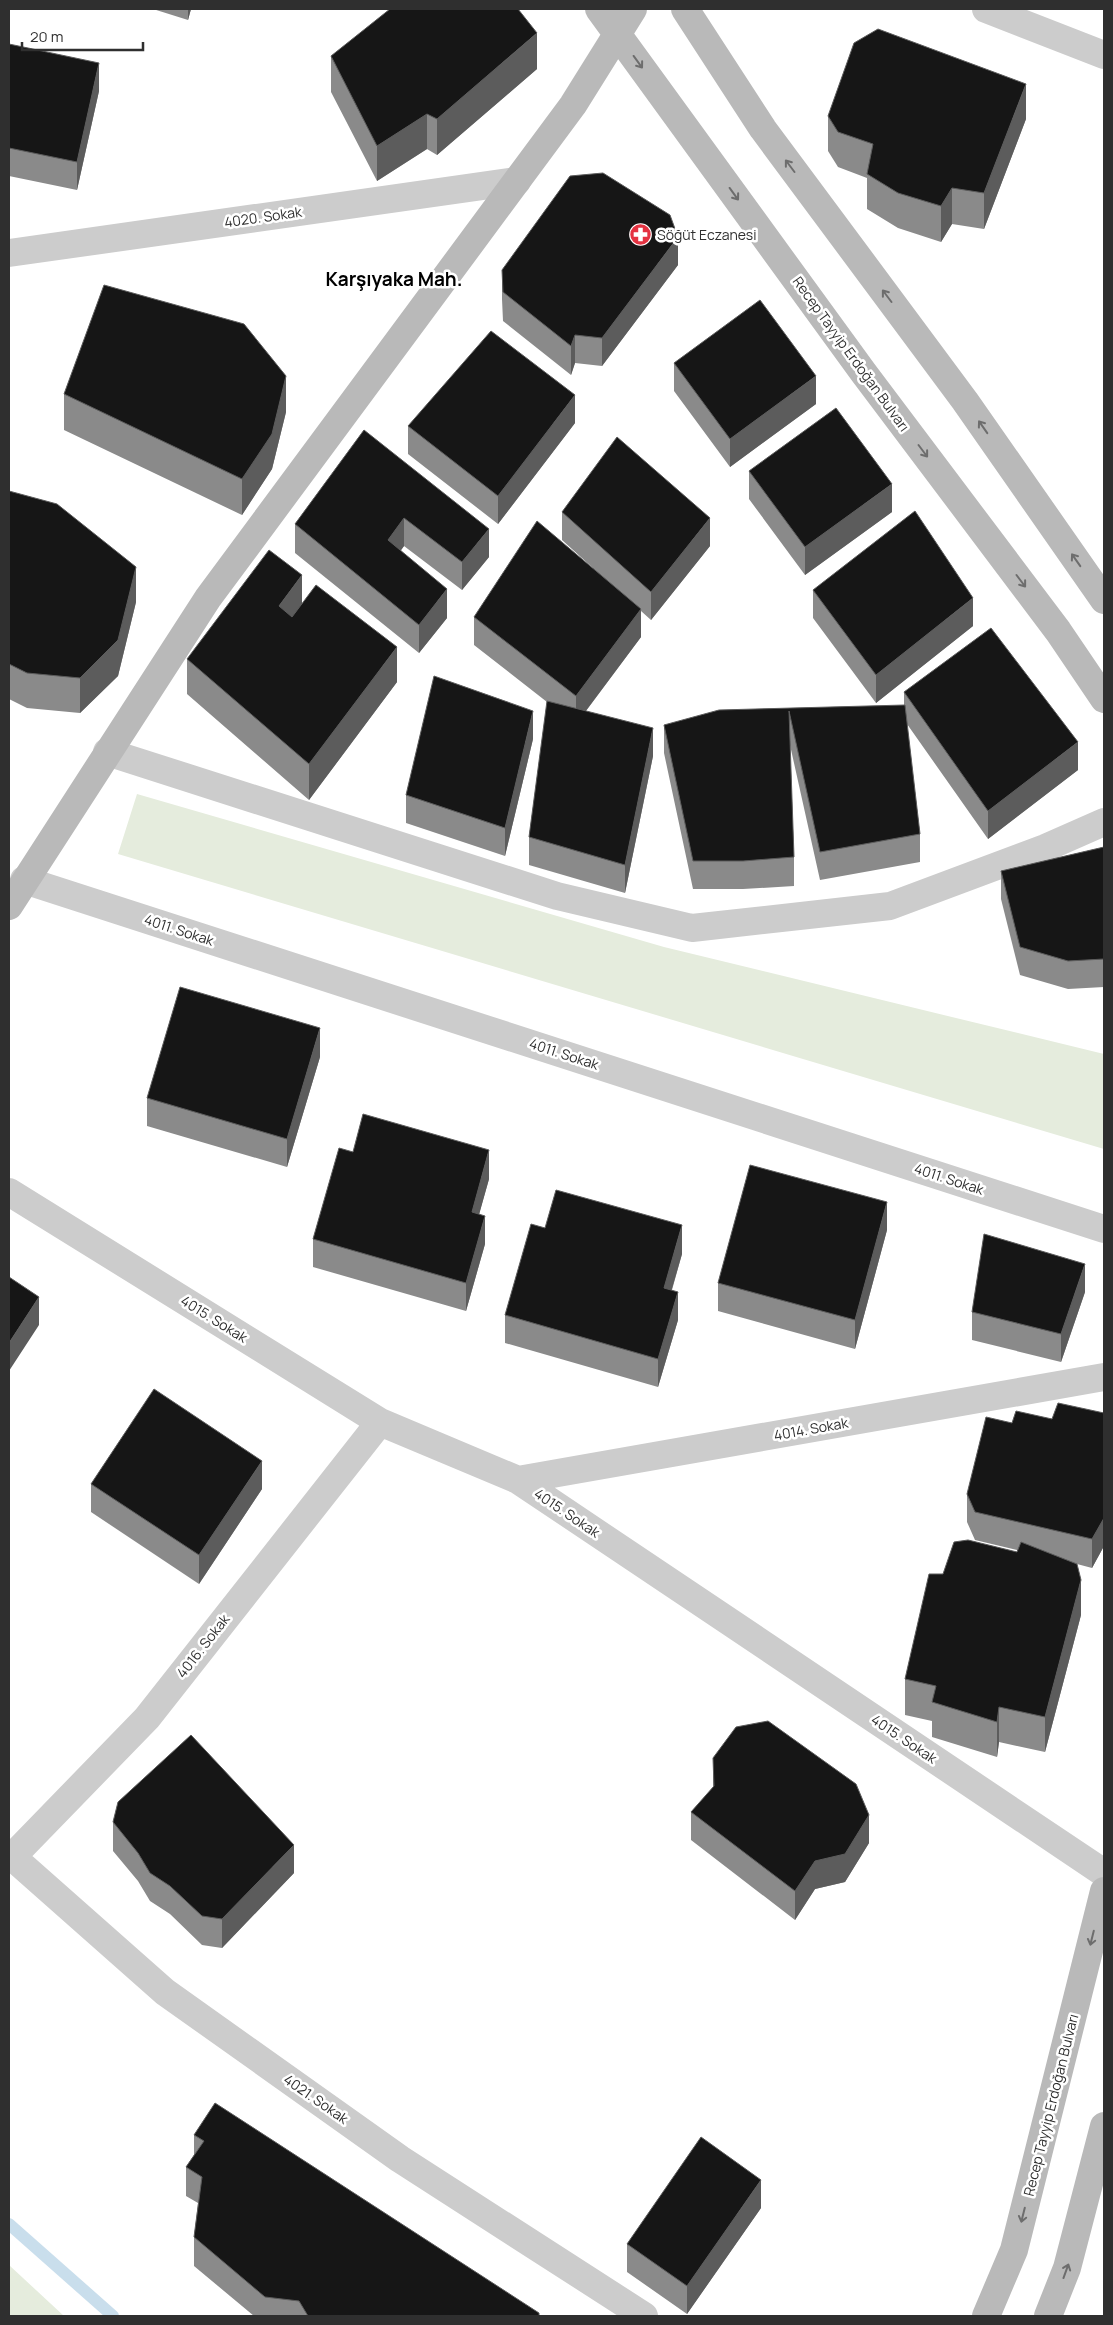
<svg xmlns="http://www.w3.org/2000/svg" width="1113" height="2325" viewBox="0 0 1113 2325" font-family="Manrope,sans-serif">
  <rect width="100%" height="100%" fill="#fff"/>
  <path fill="#e5ecdd" d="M 137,794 L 664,947 L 1104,1054 L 1104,1149 L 118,854 Z
    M 9,2265 L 64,2316 L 9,2316 Z"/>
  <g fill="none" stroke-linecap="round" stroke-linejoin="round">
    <path stroke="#c9deec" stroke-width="12" d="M 9,2224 L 113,2316"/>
    <path stroke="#ccc" stroke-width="28" d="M 986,9 L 1104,55
      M 9,253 L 517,181
      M 107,752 L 557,896 L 692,928 L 890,906 L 1045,848 L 1104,822
      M 24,880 L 1104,1229
      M 9,1192 L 380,1422 L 518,1480 L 1104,1873
      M 518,1480 L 1104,1377
      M 9,1854 L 165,1992 L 400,2159 L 644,2316
      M 12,1857 L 147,1718 L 380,1422"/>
    <path stroke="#b9b9b9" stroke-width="28" d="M 599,9 L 863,372 L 1058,631 L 1104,699
      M 685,9 L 763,129 L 965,401 L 1104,600
      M 9,906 L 208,598 L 573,105 L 633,9
      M 986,2316 L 1014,2250 L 1104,1891
      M 1048,2316 L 1067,2268 L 1104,2126"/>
  </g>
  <path fill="#8a8a8a" d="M 153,9 L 191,9 L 188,20 Z
    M 9,44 L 99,91 L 77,190 L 9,176 Z
    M 331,56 L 537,69 L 437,155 L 427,149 L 377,181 L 331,92 Z
    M 828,116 L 1026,119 L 984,229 L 952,224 L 941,242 L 898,228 L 867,209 L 867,178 L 838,167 L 828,151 Z
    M 678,265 L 602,366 L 575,363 L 571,375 L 503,321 L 502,299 L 502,270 Z
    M 674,363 L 816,404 L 730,467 L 674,391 Z
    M 64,394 L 286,412 L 272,469 L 242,515 L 64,430 Z
    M 575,423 L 498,524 L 408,454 L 408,426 Z
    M 364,430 L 489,557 L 462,590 L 404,546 L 401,550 L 447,618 L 419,653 L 295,553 L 295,524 Z
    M 749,471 L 892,512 L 805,575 L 749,499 Z
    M 9,491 L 136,602 L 118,676 L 80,713 L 27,708 L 9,699 Z
    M 562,512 L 710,546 L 651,620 L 641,611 L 641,637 L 586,711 L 653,756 L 625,893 L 529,865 L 529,837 L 547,702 L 474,645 L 474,617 L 593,568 L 562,540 Z
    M 813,590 L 973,626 L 876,703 L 813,618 Z
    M 302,603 L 397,682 L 309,800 L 187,694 L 187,659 Z
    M 904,692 L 1078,770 L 988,839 L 907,724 L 920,834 L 920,862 L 820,880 L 790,745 L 794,857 L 794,886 L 743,889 L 693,889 L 664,753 L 664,725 L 904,705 Z
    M 533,739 L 505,856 L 406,823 L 406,795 Z
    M 1104,847 L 1104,987 L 1068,989 L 1020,975 L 1001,899 L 1001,871 Z
    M 320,1057 L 287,1167 L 147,1126 L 147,1098 Z
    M 353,1152 L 489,1179 L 479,1214 L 485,1244 L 466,1311 L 313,1267 L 313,1239 Z
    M 545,1228 L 682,1254 L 672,1290 L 678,1320 L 658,1387 L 505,1343 L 505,1315 Z
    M 887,1230 L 855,1349 L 718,1311 L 718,1283 Z
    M 1085,1292 L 1061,1362 L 972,1340 L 972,1312 Z
    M 1104,1413 L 1104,1546 L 1092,1568 L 1077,1564 L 1081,1615 L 1045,1752 L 999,1742 L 997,1757 L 932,1737 L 932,1721 L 905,1715 L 905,1679 L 943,1574 L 1017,1552 L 1017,1550 L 975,1540 L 967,1522 L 967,1494 L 1012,1423 L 1052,1419 Z
    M 91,1484 L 262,1489 L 199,1584 L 91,1512 Z
    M 713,1758 L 869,1843 L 845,1882 L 815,1889 L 795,1920 L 691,1840 L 691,1812 L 713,1788 Z
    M 113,1822 L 294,1873 L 222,1948 L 202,1945 L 170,1914 L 150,1901 L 138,1881 L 113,1851 Z
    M 194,2135 L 539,2316 L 254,2316 L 194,2266 L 194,2237 L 198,2203 L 186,2196 L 186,2167 L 194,2155 Z
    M 761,2208 L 687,2314 L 627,2272 L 627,2244 Z"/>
  <path fill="#5c5c5c" d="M 188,9 L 191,9 L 188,20 Z
    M 537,33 L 537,69 L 437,155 L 437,119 Z
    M 99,63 L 99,91 L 77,190 L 77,162 Z
    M 1026,84 L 1026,119 L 984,229 L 984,193 Z
    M 427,114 L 427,149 L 377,181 L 377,146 Z
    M 952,188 L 952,224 L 941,242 L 941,206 Z
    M 678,237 L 678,265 L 602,366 L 602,338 Z
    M 575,335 L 575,363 L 571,375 L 571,346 Z
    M 286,376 L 286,412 L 272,469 L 242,515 L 242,479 Z
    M 816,376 L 816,404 L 730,467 L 730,439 Z
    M 575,395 L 575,423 L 498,524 L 498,496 Z
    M 892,484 L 892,512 L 805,575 L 805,547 Z
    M 404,518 L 404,546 L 388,568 L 388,540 Z
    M 710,518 L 710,546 L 651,620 L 651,592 Z
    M 489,529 L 489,557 L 462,590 L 462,562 Z
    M 136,567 L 136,602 L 118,676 L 80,713 L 80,678 Z
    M 302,575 L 302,610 L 279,642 L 279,606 Z
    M 447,589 L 447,618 L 419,653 L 419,625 Z
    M 973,598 L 973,626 L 876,703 L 876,675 Z
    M 641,609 L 641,637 L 576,724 L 576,696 Z
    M 397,647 L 397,682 L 309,800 L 309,764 Z
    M 533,711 L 533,739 L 505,856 L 505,828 Z
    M 653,728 L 653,756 L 625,893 L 625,865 Z
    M 1078,742 L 1078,770 L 988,839 L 988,811 Z
    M 320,1028 L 320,1057 L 287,1167 L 287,1139 Z
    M 489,1150 L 489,1179 L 472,1240 L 472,1212 Z
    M 887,1202 L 887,1230 L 855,1349 L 855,1320 Z
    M 485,1216 L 485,1244 L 466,1311 L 466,1283 Z
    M 682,1225 L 682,1254 L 664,1316 L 664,1288 Z
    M 1085,1264 L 1085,1292 L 1061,1362 L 1061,1334 Z
    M 678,1292 L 678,1320 L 658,1387 L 658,1359 Z
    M 39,1297 L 39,1325 L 9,1371 L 9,1343 Z
    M 262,1461 L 262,1489 L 199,1584 L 199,1555 Z
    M 1104,1518 L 1104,1546 L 1092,1568 L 1092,1539 Z
    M 1081,1580 L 1081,1615 L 1045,1752 L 1045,1717 Z
    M 999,1707 L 999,1742 L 997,1757 L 997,1722 Z
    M 869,1815 L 869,1843 L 845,1882 L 815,1889 L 795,1920 L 795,1891 L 815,1861 Z
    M 294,1845 L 294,1873 L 222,1948 L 222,1919 Z
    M 761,2180 L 761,2208 L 687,2314 L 687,2286 Z"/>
  <path fill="#161616" stroke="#5c5c5c" d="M 390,9 L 518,9 L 537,33 L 437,119 L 427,114 L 377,146 L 331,56 Z
    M 878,29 L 1026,84 L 984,193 L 952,188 L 941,206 L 898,193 L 867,174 L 873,144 L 838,132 L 828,116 L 854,43 Z
    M 9,44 L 99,63 L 77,162 L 9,148 Z
    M 603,173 L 670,215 L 678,237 L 602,338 L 575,335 L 571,346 L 503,292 L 502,270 L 570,176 Z
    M 104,285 L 244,324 L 286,376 L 272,434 L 242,479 L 64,394 Z
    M 760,300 L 816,376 L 730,439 L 674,363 Z
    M 491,331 L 575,395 L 498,496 L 408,426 Z
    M 836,408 L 892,484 L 805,547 L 749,471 Z
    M 364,430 L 489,529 L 462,562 L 404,518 L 388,540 L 447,589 L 419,625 L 295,524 Z
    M 617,437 L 710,518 L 651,592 L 562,512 Z
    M 9,491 L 57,504 L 136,567 L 118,640 L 80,678 L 27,673 L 9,664 Z
    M 915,511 L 973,598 L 876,675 L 813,590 Z
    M 537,521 L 641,609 L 576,696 L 474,617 Z
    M 269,550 L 302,575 L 279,606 L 292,617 L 316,585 L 397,647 L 309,764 L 187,659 Z
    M 991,628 L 1078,742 L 988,811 L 904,692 Z
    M 434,676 L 533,711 L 505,828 L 406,795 Z
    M 547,701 L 653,728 L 625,865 L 529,837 Z
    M 905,705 L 920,834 L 820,852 L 789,711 L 794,857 L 743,861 L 693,861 L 664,725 L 719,710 Z
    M 1104,847 L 1104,959 L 1068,961 L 1020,947 L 1001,871 Z
    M 180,987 L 320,1028 L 287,1139 L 147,1098 Z
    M 363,1114 L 489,1150 L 472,1212 L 485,1216 L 466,1283 L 313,1239 L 339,1148 L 353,1152 Z
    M 750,1165 L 887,1202 L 855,1320 L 718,1283 Z
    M 556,1190 L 682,1225 L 664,1288 L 678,1292 L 658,1359 L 505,1315 L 531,1224 L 545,1228 Z
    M 984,1234 L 1085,1264 L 1061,1334 L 972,1312 Z
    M 9,1277 L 39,1297 L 9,1343 Z
    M 154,1389 L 262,1461 L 199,1555 L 91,1484 Z
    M 1058,1403 L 1104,1413 L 1104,1518 L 1092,1539 L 975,1512 L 967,1494 L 986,1417 L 1012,1423 L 1016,1411 L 1052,1419 Z
    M 968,1540 L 1017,1552 L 1021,1542 L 1077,1564 L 1081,1580 L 1045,1717 L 999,1707 L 997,1722 L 932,1702 L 936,1686 L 905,1679 L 929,1574 L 943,1574 L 954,1542 Z
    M 768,1721 L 856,1784 L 869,1815 L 845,1854 L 815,1861 L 795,1891 L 691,1812 L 714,1786 L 713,1758 L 736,1727 Z
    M 191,1735 L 294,1845 L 222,1919 L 202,1916 L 170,1886 L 150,1873 L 138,1853 L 113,1822 L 118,1802 Z
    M 215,2103 L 539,2313 L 539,2316 L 308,2316 L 299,2301 L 265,2297 L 194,2237 L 202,2177 L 186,2167 L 204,2141 L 194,2135 Z
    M 701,2137 L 761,2180 L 687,2286 L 627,2244 Z"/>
  <defs><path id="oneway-shaft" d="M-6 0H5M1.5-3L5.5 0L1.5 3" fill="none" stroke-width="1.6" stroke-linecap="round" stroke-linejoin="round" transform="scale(1.25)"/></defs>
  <g stroke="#6d6d6d">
    <use href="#oneway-shaft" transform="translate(638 62) rotate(54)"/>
    <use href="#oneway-shaft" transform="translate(790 166) rotate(-127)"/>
    <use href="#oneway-shaft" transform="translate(734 194) rotate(54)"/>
    <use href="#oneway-shaft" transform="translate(887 296) rotate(-127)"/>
    <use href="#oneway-shaft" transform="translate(983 427) rotate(-125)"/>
    <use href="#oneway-shaft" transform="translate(923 451) rotate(53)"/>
    <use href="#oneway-shaft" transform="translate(1076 560) rotate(-125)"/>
    <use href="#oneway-shaft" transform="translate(1021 581) rotate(53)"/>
    <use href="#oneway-shaft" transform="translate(1092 1938) rotate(104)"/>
    <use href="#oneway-shaft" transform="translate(1023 2215) rotate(104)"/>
    <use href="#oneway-shaft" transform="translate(1066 2271) rotate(-70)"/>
  </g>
  <defs>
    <symbol id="pharmacy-disc" viewBox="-11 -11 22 22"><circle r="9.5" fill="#e43241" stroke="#fff"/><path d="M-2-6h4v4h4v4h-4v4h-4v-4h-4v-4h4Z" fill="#fff"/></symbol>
  </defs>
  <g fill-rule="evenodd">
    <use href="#pharmacy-disc" x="628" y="222" width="25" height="25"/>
  </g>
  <g text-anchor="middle" stroke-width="5" stroke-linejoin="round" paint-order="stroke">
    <g font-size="14" fill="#2f2f2f" stroke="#fff">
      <text transform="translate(263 217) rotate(-8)" y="5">4020. Sokak</text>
      <text transform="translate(851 354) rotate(54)" y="5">Recep Tayyip Erdoğan Bulvarı</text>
      <text transform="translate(179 930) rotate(18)" y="5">4011. Sokak</text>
      <text transform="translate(564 1054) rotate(18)" y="5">4011. Sokak</text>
      <text transform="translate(949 1179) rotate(18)" y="5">4011. Sokak</text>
      <text transform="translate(214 1319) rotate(32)" y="5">4015. Sokak</text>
      <text transform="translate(811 1429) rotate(-10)" y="5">4014. Sokak</text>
      <text transform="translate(567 1513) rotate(34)" y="5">4015. Sokak</text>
      <text transform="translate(203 1646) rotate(-52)" y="5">4016. Sokak</text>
      <text transform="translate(904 1739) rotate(34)" y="5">4015. Sokak</text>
      <text transform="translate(316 2099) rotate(35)" y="5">4021. Sokak</text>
      <text transform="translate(1051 2105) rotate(-76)" y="5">Recep Tayyip Erdoğan Bulvarı</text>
    </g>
    <g font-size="14" fill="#2f2f2f" stroke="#fff" text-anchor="start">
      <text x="657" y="240">Söğüt Eczanesi</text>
    </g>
    <g font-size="19" font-weight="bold" fill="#000" stroke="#fff">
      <text x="394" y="286">Karşıyaka Mah.</text>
    </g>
  </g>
  <rect width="1113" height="2325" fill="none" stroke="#2f2f2f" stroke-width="20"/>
  <path d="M22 42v8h121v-8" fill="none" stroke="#2f2f2f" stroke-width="2.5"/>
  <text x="30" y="42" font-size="15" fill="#2f2f2f" stroke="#ffffff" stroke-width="4" paint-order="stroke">20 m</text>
</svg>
